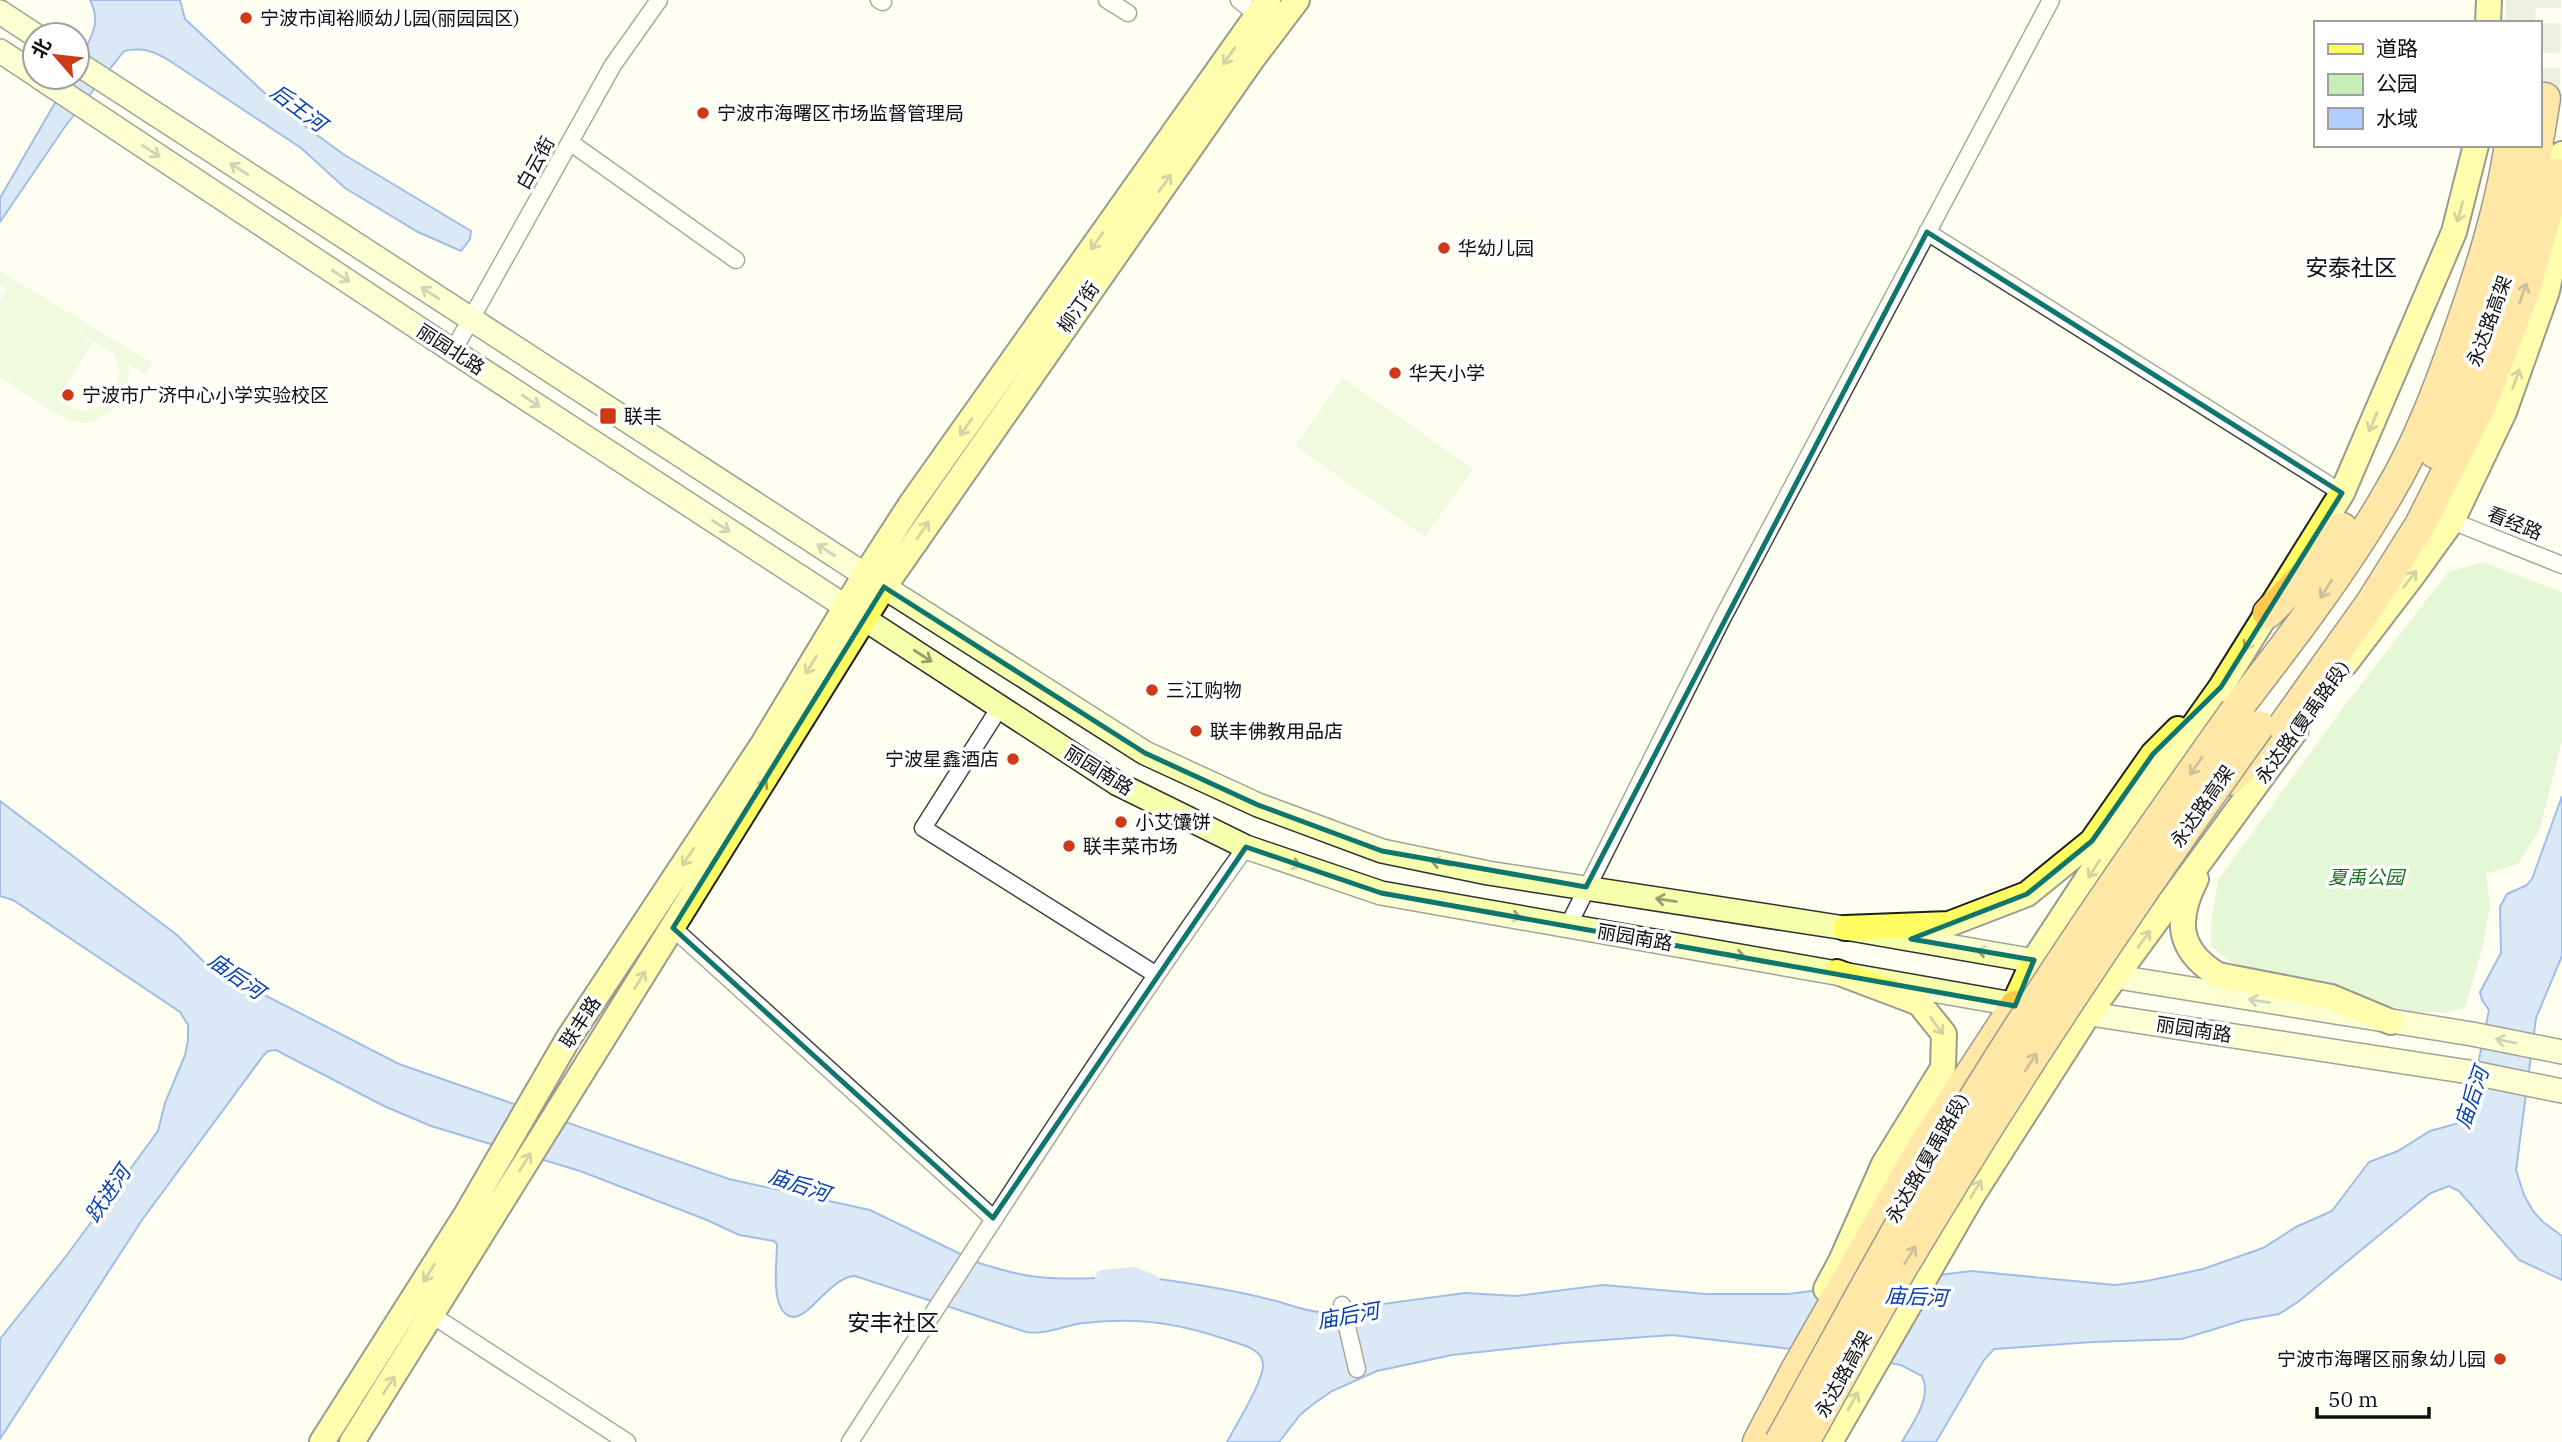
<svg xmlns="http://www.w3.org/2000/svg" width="2562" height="1442" viewBox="0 0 2562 1442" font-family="'IBM Plex Serif','Noto Sans SC',serif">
  <rect width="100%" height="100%" fill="#fffff1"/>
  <path fill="#c6eeb6" d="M 2483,562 L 2562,592 L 2562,741 L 2540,829 L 2518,864 L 2486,874 L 2490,906 L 2483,946 L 2465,1008 L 2445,1013 L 2409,1011 L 2241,966 L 2228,960 L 2211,946 L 2211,924 L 2218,880 L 2342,709 L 2448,572 Z"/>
  <path fill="#dbf4c9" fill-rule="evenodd" d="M 0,271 L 152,363 L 146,374 L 128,364 C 131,379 128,391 117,404 C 108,416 90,426 75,422 C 57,417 18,388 0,377 L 0,301 L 7,289 L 0,285 ZM 43,310 L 113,353 C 116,360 119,366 119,374 C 119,393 97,415 77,410 C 71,408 64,403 58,399 L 93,342 Z
    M 1343,378 L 1473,469 L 1425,537 L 1295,446 Z"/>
  <path fill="#b0cefc" stroke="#2f6edb" stroke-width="2" d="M 90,0 L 180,0 L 185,19 L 270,98 L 302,124 L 343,154 L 471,231 L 470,239 L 461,251 L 418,232 L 345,188 L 301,148 L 170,61 C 154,51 143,47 124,51 L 64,128 L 0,222 L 0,198 L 70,77 L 77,77 C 77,47 107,33 90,0 Z
    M 2562,796 L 2562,956 L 2536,1018 L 2516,1170 L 2524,1195 L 2533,1211 L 2543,1222 L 2562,1236 L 2562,1280 L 2519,1260 L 2459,1191 L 2449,1186 L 2431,1193 L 2417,1204 L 2298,1302 L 2279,1314 L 2244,1320 L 2182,1339 L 2093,1342 L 1994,1349 L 1984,1360 L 1936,1442 L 1902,1442 C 1912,1423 1933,1398 1922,1376 L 1901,1365 L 1843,1355 L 1672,1335 L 1564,1343 L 1452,1355 L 1377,1371 L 1332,1391 L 1312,1405 L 1300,1415 L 1279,1442 L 1227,1442 C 1236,1425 1263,1382 1263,1365 C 1263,1349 1243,1345 1231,1341 C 1179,1323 1139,1317 1084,1323 C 1064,1325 1047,1335 1026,1332 L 855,1276 C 829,1277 807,1324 789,1316 C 770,1307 777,1262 777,1244 L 774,1241 L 739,1235 L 707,1220 L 580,1171 L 431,1126 L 384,1106 L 276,1050 L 268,1051 L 263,1056 L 142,1220 L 0,1439 L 0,1339 L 67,1255 L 158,1131 L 165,1103 L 185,1055 L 188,1040 L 188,1025 L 180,1012 L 13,900 L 0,896 L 0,801 L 177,935 L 208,966 L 399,1064 L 729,1179 L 870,1210 L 979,1263 C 996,1268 1014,1274 1031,1276 C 1076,1283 1121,1273 1166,1280 C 1201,1285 1237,1291 1272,1300 C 1290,1304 1304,1312 1323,1312 L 1465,1293 L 1517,1296 L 1603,1285 L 1706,1294 L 1788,1294 L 1971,1271 L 2115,1285 L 2147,1281 L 2203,1269 L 2263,1248 L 2296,1227 L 2332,1211 L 2369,1162 L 2398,1151 L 2430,1131 L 2459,1123 L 2471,1099 L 2489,1010 L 2482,1000 L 2480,992 L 2501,953 L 2500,907 L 2507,894 L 2527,885 L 2532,879 Z"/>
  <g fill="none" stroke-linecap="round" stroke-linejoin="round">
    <path stroke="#b0cefc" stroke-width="16" d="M 1103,1278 L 1133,1275 L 1153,1283"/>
    <path stroke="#dbdbcf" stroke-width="30" stroke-dasharray="30 15" stroke-linecap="butt" d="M 2520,23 L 2521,0
      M 2545,98 L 2546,0"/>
    <defs>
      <path id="street" d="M 879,0 L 883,2
        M 1107,0 L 1128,13
        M 1239,0 L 1262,19
        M 571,143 L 736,260
        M 1927,232 L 2342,493
        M 453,351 L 613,65 L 659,0
        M 2452,521 L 2562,565
        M 1000,707 L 923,828 L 1155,974
        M 1568,926 L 1722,619 L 2051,0
        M 673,928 L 993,1218
        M 1342,1305 L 1357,1369
        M 432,1315 L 627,1442
        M 850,1442 C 979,1242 1107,1041 1246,847"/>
      <path id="secondary" d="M 0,12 L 35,35
        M 0,51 L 35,74
        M 77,63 L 865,575 L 1145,753 L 1258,805 L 1382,851 L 1488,873 L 1845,928 L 2052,964
        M 39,77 L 453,351 L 1118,784 L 1246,847 L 1381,893 L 2030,1007
        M 2099,974 L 2472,1034 L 2562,1052
        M 2071,1011 L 2469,1072 L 2562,1091"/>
      <path id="primary" d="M 2488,23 L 2489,0
        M 2345,664 L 2413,575 L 2452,521 L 2504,412 L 2547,291 L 2557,243 L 2558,174 L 2562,154
        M 2196,879 C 2175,920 2177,950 2218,975 L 2331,997 L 2391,1022
        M 1845,928 L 1949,924 L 2027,894 L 2092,841 L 2153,754 L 2178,729
        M 2006,1021 L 2034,960 L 2112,841 L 2221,687 L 2342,493 L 2454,232 L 2476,145
        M 1826,1289 L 1841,1261 L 1884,1164 L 1943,1068 L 1944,1034 L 1919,1003 L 1837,972
        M 322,1442 L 466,1215 L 568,1039 L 763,744 L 865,575 L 911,504 L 1268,0
        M 352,1442 L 884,587 L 1253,58 L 1297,0
        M 1830,1442 L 1972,1196 L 2089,1013 L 2296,730"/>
      <path id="highway" d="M 2539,135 L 2545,98
        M 2435,453 C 2479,354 2520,253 2538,145
        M 2268,613 L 2324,556 L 2342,528
        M 2236,710 C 2290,640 2344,570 2388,494 C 2418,444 2439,388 2458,334 C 2480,272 2500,210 2510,145
        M 2229,780 L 2276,736 L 2371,603 L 2420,525 L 2483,400 L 2524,292 L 2558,174
        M 1758,1442 L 1795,1372 L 1923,1147 L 2015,1006"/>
    </defs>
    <use href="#street" stroke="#424242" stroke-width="19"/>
    <use href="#secondary" stroke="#313131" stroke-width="26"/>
    <use href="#primary" stroke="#202020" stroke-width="28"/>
    <use href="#highway" stroke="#202020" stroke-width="33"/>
    <use href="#street" stroke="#fff" stroke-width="16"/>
    <use href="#secondary" stroke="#f5ffac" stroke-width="23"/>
    <use href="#primary" stroke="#fffd61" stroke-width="24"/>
    <use href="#highway" stroke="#ffc94f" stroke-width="30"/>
    <defs>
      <path id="highway-bridge" d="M 1780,1442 C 1845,1325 1908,1206 1978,1092 C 2059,961 2147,835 2236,710
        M 1804,1442 C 1837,1383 1869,1324 1903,1266 C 2013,1081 2133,901 2259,726"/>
    </defs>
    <use href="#highway-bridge" stroke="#202020" stroke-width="33" stroke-linecap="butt"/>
    <use href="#highway-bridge" stroke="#ffc94f" stroke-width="30"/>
  </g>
  <defs><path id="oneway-shaft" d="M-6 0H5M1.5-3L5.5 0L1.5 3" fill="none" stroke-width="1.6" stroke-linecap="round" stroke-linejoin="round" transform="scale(1.75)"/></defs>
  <g stroke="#9f9e40">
    <use href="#oneway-shaft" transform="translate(1229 56) rotate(125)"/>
    <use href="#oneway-shaft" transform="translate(1165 183) rotate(-55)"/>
    <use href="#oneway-shaft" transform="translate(2460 212) rotate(105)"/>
    <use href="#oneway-shaft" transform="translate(1097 241) rotate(125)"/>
    <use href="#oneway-shaft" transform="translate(2516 379) rotate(-70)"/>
    <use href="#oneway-shaft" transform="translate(2373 422) rotate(113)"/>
    <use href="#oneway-shaft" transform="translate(966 427) rotate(125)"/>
    <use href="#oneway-shaft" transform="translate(923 530) rotate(-56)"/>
    <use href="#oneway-shaft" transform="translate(2410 579) rotate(-52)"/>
    <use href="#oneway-shaft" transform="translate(2250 641) rotate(122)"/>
    <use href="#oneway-shaft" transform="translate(811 665) rotate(121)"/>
    <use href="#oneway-shaft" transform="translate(761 788) rotate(-58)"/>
    <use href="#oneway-shaft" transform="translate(688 857) rotate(123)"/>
    <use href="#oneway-shaft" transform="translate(2094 869) rotate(123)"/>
    <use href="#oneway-shaft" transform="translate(2144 939) rotate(-55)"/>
    <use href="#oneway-shaft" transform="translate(640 980) rotate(-58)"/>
    <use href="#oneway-shaft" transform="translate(1937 1026) rotate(54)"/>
    <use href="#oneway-shaft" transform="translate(525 1162) rotate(-58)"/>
    <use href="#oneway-shaft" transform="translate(1976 1189) rotate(-58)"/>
    <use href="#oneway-shaft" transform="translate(429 1273) rotate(122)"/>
    <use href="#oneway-shaft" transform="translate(389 1385) rotate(-57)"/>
    <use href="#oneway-shaft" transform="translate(1853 1401) rotate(-61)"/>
  </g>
  <g stroke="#999f6d">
    <use href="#oneway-shaft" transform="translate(151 151) rotate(33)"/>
    <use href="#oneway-shaft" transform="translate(239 169) rotate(-147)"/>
    <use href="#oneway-shaft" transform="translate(341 276) rotate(33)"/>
    <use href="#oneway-shaft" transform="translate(430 293) rotate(-147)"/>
    <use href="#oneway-shaft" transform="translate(531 401) rotate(33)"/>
    <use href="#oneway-shaft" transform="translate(721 526) rotate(33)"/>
    <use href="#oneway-shaft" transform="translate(826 550) rotate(-147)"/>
    <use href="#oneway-shaft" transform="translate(923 656) rotate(33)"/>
    <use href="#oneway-shaft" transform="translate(1291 863) rotate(20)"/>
    <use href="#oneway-shaft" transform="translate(1441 863) rotate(-168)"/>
    <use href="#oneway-shaft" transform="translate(1666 900) rotate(-171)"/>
    <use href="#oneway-shaft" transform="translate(1511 916) rotate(10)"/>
    <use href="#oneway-shaft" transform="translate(1987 952) rotate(-170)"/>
    <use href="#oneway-shaft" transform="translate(1735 955) rotate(10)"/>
    <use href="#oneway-shaft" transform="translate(2259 1001) rotate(-171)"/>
    <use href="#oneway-shaft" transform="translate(2506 1041) rotate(-169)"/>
  </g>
  <g stroke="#937532">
    <use href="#oneway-shaft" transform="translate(2523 293) rotate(-71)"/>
    <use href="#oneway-shaft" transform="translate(2326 589) rotate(123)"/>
    <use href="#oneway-shaft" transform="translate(2196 766) rotate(125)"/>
    <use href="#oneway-shaft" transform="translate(2031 1062) rotate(-57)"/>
    <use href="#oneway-shaft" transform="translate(1910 1255) rotate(-58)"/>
  </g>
  <path d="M0 0H2562V1442H0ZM 1927,232 L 2342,493 L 2221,687 L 2153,754 L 2092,841 L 2027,894 L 1911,939 L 2034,960 L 2015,1006 L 1381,893 L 1246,847 L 993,1218 L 673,928 L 884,587 L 1145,753 L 1258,805 L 1382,851 L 1586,887 Z" fill="#fffff1" fill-opacity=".55" fill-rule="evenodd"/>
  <path fill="none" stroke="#0f766e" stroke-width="5" stroke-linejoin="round" d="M 1927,232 L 2342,493 L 2221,687 L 2153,754 L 2092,841 L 2027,894 L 1911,939 L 2034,960 L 2015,1006 L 1381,893 L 1246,847 L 993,1218 L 673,928 L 884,587 L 1145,753 L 1258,805 L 1382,851 L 1586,887 Z"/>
  <g fill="#ce3a18" stroke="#fff" stroke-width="2.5">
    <circle cx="246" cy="18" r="7"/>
    <circle cx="703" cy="113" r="7"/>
    <circle cx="1444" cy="248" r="7"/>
    <circle cx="1395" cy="373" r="7"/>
    <circle cx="68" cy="395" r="7"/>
    <rect x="599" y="407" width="18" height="18" rx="3.5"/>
    <circle cx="1152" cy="690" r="7"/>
    <circle cx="1196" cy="731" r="7"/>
    <circle cx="1013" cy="759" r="7"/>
    <circle cx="1121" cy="822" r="7"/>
    <circle cx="1069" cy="846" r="7"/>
    <circle cx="2500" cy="1359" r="7"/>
  </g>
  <g text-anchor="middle" stroke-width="7" stroke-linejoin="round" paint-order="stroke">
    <g font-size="19" fill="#0f0f0f" stroke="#fff" text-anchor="start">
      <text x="260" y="25">宁波市闻裕顺幼儿园(丽园园区)</text>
      <text x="717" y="120">宁波市海曙区市场监督管理局</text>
      <text x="1458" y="255">华幼儿园</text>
      <text x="1409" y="380">华天小学</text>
      <text x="82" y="402">宁波市广济中心小学实验校区</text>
      <text x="624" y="423">联丰</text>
      <text x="1166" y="697">三江购物</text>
      <text x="1210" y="738">联丰佛教用品店</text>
      <text x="999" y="766" text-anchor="end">宁波星鑫酒店</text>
      <text x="1135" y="829">小艾馕饼</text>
      <text x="1083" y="853">联丰菜市场</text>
      <text x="2486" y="1366" text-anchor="end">宁波市海曙区丽象幼儿园</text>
    </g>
    <g font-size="19" fill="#0f0f0f" stroke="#fff">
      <text transform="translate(535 163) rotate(-61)" y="7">白云街</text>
      <text transform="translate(1078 307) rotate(-55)" y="7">柳汀街</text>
      <text transform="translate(2489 321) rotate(-70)" y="7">永达路高架</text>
      <text transform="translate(451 349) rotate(33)" y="7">丽园北路</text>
      <text transform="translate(2515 523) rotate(22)" y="7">看经路</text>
      <text transform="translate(2302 722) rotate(-54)" y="7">永达路(夏禹路段)</text>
      <text transform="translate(1099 770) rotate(32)" y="7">丽园南路</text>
      <text transform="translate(2202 806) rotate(-55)" y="7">永达路高架</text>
      <text transform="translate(1635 937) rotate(10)" y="7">丽园南路</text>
      <text transform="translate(580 1022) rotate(-57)" y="7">联丰路</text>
      <text transform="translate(2194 1029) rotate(9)" y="7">丽园南路</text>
      <text transform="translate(1927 1158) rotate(-60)" y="7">永达路(夏禹路段)</text>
      <text transform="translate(1843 1374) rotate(-61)" y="7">永达路高架</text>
    </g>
    <g font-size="19" font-style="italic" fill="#186f1a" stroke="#fff">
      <text x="2366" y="884">夏禹公园</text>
    </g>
    <g font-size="21" font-style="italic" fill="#0a41af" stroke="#fff">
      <text transform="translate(298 108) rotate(37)" y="7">后王河</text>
      <text transform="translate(236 976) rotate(36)" y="7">庙后河</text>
      <text transform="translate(2472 1098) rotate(-71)" y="7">庙后河</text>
      <text transform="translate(799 1185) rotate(19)" y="7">庙后河</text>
      <text transform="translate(108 1194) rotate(-56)" y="7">跃进河</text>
      <text transform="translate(1916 1297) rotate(3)" y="7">庙后河</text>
      <text transform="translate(1348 1316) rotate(-10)" y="7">庙后河</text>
    </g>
    <g font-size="23" fill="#0f0f0f" stroke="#fff">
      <text x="2351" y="276">安泰社区</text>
      <text x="893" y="1331">安丰社区</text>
    </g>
  </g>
  <rect x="2314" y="21" width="228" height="126" fill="#ffffff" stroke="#9f9f9f" stroke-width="2"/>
  <rect x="2328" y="44" width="35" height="10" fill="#fffd61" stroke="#9f9f9f" stroke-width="2"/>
  <text x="2376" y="56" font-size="21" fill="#0f0f0f">道路</text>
  <rect x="2328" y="74" width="35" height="21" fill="#c6eeb6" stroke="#9f9f9f" stroke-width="2"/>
  <text x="2376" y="91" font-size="21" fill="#0f0f0f">公园</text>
  <rect x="2328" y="108" width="35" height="21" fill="#b0cefc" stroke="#9f9f9f" stroke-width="2"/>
  <text x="2376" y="126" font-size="21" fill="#0f0f0f">水域</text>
  <g transform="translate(56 56) rotate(298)"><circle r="33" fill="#ffffff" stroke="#9f9f9f" stroke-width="2"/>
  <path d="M0-5L12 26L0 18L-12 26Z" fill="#ce3a18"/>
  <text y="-10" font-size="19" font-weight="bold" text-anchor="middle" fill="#0f0f0f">北</text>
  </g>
  <path d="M2317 1407v10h112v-10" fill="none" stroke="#0f0f0f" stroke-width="3.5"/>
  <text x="2328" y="1407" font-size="21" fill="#0f0f0f" stroke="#ffffff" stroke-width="5" paint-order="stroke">50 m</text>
</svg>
